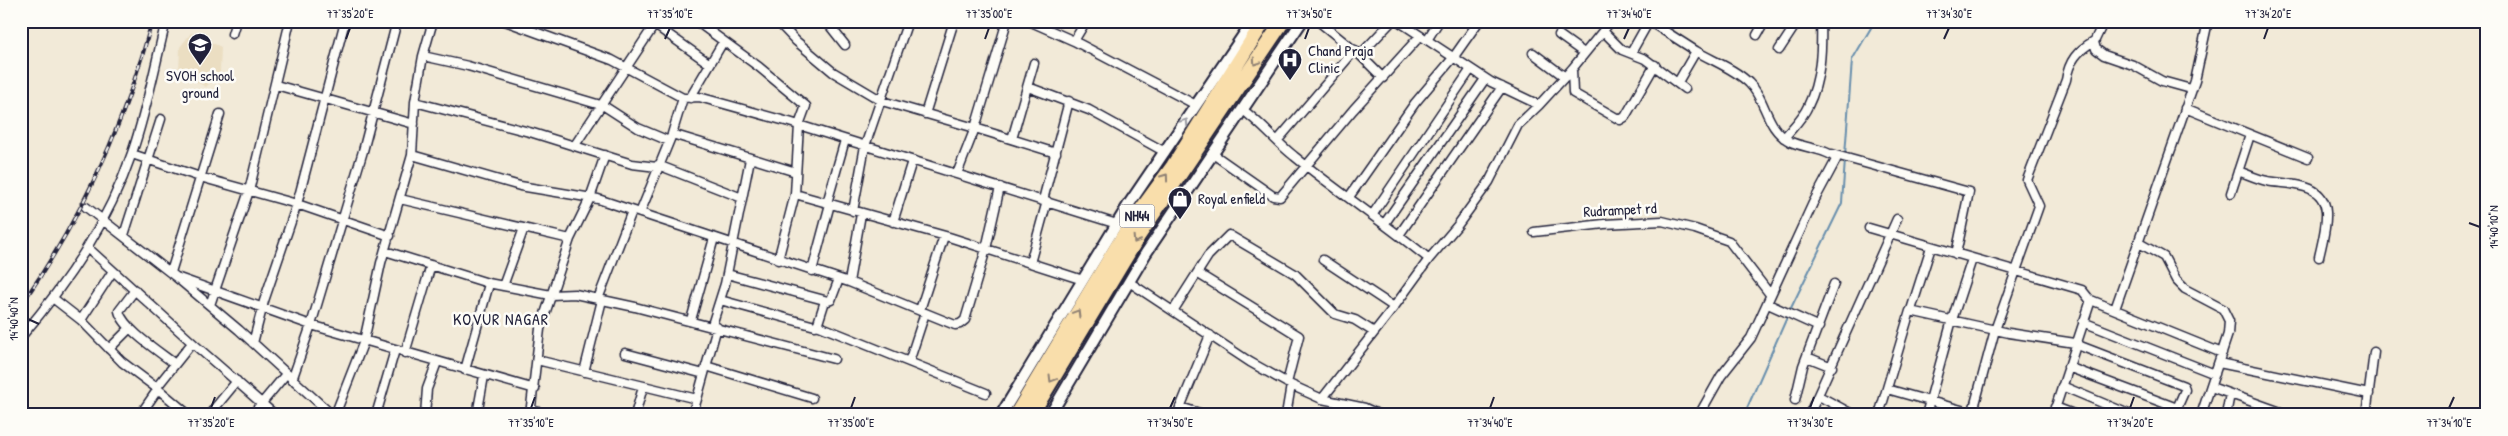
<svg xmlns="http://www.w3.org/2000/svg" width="2508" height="436" viewBox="0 0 2508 436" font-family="'Patrick Hand',sans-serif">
  <rect width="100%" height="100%" fill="#f2ead8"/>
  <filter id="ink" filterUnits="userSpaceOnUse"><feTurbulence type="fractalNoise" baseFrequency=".02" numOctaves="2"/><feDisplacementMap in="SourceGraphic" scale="10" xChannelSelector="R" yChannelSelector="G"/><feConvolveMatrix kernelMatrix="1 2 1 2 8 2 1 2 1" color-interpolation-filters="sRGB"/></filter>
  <g filter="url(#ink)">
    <path fill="#ebdec2" d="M 191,33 L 221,47 L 220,73 L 206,87 L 179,72 L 180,47 Z"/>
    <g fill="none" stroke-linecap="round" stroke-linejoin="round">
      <path stroke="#698fad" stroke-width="2" d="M 1845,155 L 1852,60 L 1875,21
        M 1790,310 L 1842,203 L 1845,160
        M 1744,415 L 1788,315"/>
      <defs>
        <path id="street" d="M 505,21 L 612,60 L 683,98 L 699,97 L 789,122 L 1117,224
          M 696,21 L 759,67 L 806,106 L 799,125 L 795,194 L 949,237 L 1083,280
          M 777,21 L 796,41 L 833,72 L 882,101 L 975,128 L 957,174
          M 826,21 L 845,45
          M 1007,21 L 975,128 L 1056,153
          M 1029,21 L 1074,41 L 1196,105
          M 1318,21 L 1360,55 L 1392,21
          M 1398,21 L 1491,82 L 1539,105 L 1572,69 L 1611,21
          M 1649,21 L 1696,51 L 1678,82
          M 2104,21 L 2094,42 L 2096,49 L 2104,55 L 2133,65 L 2162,81 L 2191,89
          M 655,25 L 710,64
          M 1603,31 L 1622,50 L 1645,59 L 1685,89
          M 232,34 L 236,21
          M 1559,35 L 1584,53
          M 1757,35 L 1765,21
          M 1427,40 L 1439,21
          M 1074,41 L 1086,21
          M 1779,50 L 1798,21
          M 1696,51 C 1713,61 1735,69 1749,83 C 1767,100 1765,129 1791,142 C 1801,147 1833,150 1836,160 L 1813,203 L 1751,338 L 1721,376 L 1699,415
          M 1533,53 L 1565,77
          M 1631,53 L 1649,21
          M 1360,55 L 1383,78
          M 423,56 L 468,66 L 604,106 L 638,128 L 669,141
          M 1572,69 L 1573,93 L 1620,120 L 1625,117 L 1655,65
          M 276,85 L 414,124
          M 1028,87 L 1089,110 L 1165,152
          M 683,98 L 672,134 L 796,172
          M 690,98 L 723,42
          M 415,102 L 533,133 L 632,164 L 657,167
          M 2185,108 L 2308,158
          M 1243,110 C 1262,124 1276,142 1294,156 C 1338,192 1385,223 1429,259 L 1457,226 L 1489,182 L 1518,125 L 1539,105
          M 925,114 L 954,21
          M 1784,138 C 1792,128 1803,118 1808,106 C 1821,80 1822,49 1821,21
          M 1012,139 L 1034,63
          M 1278,140 L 1355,50
          M 575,145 L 657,21
          M 132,154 L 200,177 L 297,204 L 390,236
          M 1213,154 L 1273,196 L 1280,197 L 1353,110 L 1420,36
          M 1832,154 L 1969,192 L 1956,254
          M 412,155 L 520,186 L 598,199 L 849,282 L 955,325 L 960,324 L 965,320 L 986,249 L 1000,187
          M 658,165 L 742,198
          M 2238,171 C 2247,174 2257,179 2267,181 C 2287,185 2324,181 2326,212 C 2327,227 2322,243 2319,257
          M 2231,193 L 2250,135
          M 1349,197 L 1415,103 L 1453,58 L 1479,21
          M 400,199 L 570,239 L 540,329 L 530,415
          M 1043,200 L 1069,101
          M 827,203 L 845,140
          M 86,207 L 176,277 L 239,330 L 332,415
          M 853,211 L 865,146 L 908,21
          M 640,213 L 671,137
          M 1373,214 L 1471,69
          M 893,222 L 912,161
          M 1385,223 L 1485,79
          M 1869,228 L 2082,290 L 2090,300
          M 1534,232 L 1604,224 L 1662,221 L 1695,229 L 1729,241 L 1769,293
          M 124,235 L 161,119
          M 1399,235 L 1502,87
          M 570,239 L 590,198 L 605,155
          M 2139,243 L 2164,257 L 2176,280 L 2185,289 L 2223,309 L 2229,321 L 2228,334 L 2201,415
          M 88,248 L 196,346 L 275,415
          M 385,251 L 488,283 L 551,295 L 575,294 L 635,307 L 834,359
          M 778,260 L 795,194
          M 1323,260 L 1394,307
          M 1030,263 L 1047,201
          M 812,271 L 830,204
          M 171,272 L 220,114
          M 1197,273 L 1299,336 L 1287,383
          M 727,274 L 828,301 L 831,300 L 839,279
          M 176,277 L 311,325 L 535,389
          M 849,282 L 861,214
          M 1129,282 L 1250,362 L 1291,385 L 1322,399 L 1365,408 L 1380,415
          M 503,286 L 524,228
          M 135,290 L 119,311 C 123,329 161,353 175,364
          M 54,299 L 81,320 L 122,362 L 158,389 L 140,415 L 131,415
          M 598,299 L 632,211
          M 720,300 L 815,326 L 818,323 L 825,301
          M 1768,304 L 1819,327
          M 210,305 L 249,191 L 290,21
          M 2115,309 L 2195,81 L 2208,21
          M 920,310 L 944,236
          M 1911,310 L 1931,247
          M 1173,311 L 1208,256 L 1229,235 L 1295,274 L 1335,314 L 1355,320 L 1374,332
          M 81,320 L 113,271
          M 691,320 L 714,238
          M 2083,322 L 2215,374
          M 712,325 L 725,284 L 750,159
          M 817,325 L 986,393
          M 21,337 C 68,282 108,223 132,153 C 147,110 155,65 166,21
          M 253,343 L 264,301 L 297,204 L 345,21
          M 2075,344 L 2184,386 L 2185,390 L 2174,415
          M 109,349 L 130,328
          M 405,353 L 431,265
          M 625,353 L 704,374
          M 1807,357 L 1832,367
          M 537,360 L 697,399 L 692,415
          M 909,362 L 925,313
          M 2219,363 L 2369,394
          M 706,366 L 812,398
          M 2068,367 L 2177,408
          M 465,370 L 489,284
          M 584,372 L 602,300
          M 292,380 L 311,325 L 363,151 L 397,21
          M 2062,386 L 2131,415
          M 2211,387 L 2289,415
          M 156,388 L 192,343
          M 158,389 L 189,415
          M 1887,389 L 1972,413
          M 1819,396 L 1854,415
          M 697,399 L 717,327
          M 1322,399 L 1394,307 L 1429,259
          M 1795,400 L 1803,366 L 1834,284
          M 1180,407 L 1206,415
          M 2055,407 L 2076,415
          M 531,410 L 552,415
          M 693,410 L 708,415
          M 209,415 L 237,381
          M 252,415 L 286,374
          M 335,415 L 364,341 L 381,263 L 412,155 L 415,102 L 423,56 L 433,21
          M 376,415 L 395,350
          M 425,415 L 427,389 L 437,362
          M 477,415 L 484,376
          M 635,415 L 643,387
          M 1177,415 L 1210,335
          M 1286,415 L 1291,385
          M 1346,415 L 1349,405
          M 1809,415 L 1897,219
          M 1879,415 L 1910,311 L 2009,333 L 2075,343
          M 1926,415 L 1952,320 L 1972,259
          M 1972,415 L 1995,330 L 2039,206 L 2027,180 L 2066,80 C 2069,61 2077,51 2094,41
          M 2053,415 L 2091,300 L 2222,353
          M 2226,415 L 2230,394
          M 2366,415 L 2374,352"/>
        <path id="secondary" d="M 1001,415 L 1129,204 L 1253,21
          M 1050,415 L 1146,253 L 1302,21"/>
        <path id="highway" d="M 1016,415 L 1130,225 L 1173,166 L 1264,21
          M 1031,415 L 1139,235 L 1283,21"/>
      </defs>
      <use href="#street" stroke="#22223b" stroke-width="11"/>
      <use href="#secondary" stroke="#22223b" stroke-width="14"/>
      <use href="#highway" stroke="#22223b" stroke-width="18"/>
      <use href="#street" stroke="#fdfcf7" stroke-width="8"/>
      <use href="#secondary" stroke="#fdfcf7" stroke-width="10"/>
      <use href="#highway" stroke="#f9deab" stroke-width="14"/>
      <defs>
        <path id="rail" d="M 21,305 C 82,218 125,124 152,21"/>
      </defs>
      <use href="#rail" stroke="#22223b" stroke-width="4"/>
      <use href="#rail" stroke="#fdfcf7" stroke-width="2" stroke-dasharray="5.5" stroke-linecap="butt"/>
    </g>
    <defs><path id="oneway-chevron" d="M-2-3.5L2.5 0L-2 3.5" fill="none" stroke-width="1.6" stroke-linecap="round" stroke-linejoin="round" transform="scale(1.25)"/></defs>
    <g stroke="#8e8073">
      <use href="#oneway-chevron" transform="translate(1256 62) rotate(124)"/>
      <use href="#oneway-chevron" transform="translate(1165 177) rotate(-54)"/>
      <use href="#oneway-chevron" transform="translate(1136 240) rotate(122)"/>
      <use href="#oneway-chevron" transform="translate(1077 313) rotate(-59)"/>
      <use href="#oneway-chevron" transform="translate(1052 379) rotate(121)"/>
    </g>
    <use stroke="#9a9aa2" href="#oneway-chevron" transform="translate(1185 122) rotate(-56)"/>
  </g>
  <path fill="none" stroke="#22223b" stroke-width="2" d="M 346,39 L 350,28M 665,39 L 670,28M 985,39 L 989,28M 1305,39 L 1309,28M 1624,39 L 1629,28M 1944,39 L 1949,28M 2264,39 L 2268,28M 2469,223 L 2480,227M 28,319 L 39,324M 211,408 L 215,397M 531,408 L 535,397M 851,408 L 855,397M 1170,408 L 1175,397M 1490,408 L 1494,397M 1810,408 L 1814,397M 2130,408 L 2134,397M 2449,408 L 2454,397"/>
  <defs>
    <symbol id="school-pin" viewBox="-11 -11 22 30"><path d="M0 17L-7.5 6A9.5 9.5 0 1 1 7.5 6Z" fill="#22223b" stroke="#fdfcf7"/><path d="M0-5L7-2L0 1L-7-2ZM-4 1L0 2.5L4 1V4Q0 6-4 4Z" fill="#fff"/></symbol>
    <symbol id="hospital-pin" viewBox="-11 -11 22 30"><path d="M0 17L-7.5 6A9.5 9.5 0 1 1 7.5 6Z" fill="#22223b" stroke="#fdfcf7"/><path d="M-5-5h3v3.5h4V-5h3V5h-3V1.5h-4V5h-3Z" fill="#fff"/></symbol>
    <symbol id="shop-pin" viewBox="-11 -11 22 30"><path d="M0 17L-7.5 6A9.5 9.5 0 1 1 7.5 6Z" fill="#22223b" stroke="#fdfcf7"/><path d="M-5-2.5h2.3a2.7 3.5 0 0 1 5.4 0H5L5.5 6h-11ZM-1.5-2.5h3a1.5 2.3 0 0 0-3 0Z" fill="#fff"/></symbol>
  </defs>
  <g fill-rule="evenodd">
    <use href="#school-pin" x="186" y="31" width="28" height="38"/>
    <use href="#hospital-pin" x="1276" y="46" width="28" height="38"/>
    <use href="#shop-pin" x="1166" y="185" width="28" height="38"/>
  </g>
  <g text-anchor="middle" stroke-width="5" stroke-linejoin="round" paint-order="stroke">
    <rect fill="#fdfcf7" stroke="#646373" stroke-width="1" x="1119.5" y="204.5" width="35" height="23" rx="4"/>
    <g font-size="14" font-weight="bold" fill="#22223b">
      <text x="1137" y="221">NH44</text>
    </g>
    <g font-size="15" fill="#22223b" stroke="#fdfcf7" text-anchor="start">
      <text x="1308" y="56">Chand Praja<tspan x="1308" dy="17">Clinic</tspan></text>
      <text x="200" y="81" text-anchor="middle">SVOH school<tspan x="200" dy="17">ground</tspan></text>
      <text x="1198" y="204">Royal enfield</text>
    </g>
    <g font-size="15" fill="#22223b" stroke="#fdfcf7">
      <text transform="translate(1620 210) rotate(-3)" y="5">Rudrampet rd</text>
    </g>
    <g font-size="16" letter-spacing="1" fill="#22223b" stroke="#fdfcf7">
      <text x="501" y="325">KOVUR NAGAR</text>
    </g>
  </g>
  <rect width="2508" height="436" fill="none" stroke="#fdfcf7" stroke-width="55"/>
  <rect x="28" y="28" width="2452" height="380" fill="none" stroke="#22223b" stroke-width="2"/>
  <g font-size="12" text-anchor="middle" fill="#22223b">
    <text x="350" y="18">77°35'20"E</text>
    <text x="670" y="18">77°35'10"E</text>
    <text x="989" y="18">77°35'00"E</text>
    <text x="1309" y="18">77°34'50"E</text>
    <text x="1629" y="18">77°34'40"E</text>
    <text x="1949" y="18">77°34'30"E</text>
    <text x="2268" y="18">77°34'20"E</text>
    <text transform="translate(2494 227) rotate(-90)" y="4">14°40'10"N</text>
    <text transform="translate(14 319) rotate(-90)" y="4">14°40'40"N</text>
    <text x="211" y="427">77°35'20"E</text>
    <text x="531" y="427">77°35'10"E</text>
    <text x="851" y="427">77°35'00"E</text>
    <text x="1170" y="427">77°34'50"E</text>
    <text x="1490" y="427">77°34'40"E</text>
    <text x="1810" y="427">77°34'30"E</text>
    <text x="2130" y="427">77°34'20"E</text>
    <text x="2449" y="427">77°34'10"E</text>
  </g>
</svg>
